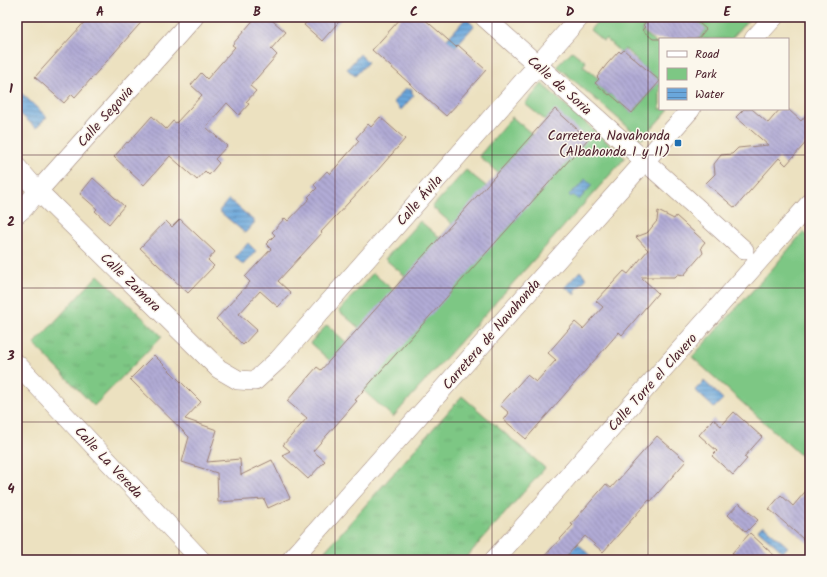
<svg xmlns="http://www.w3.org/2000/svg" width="827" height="577" viewBox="0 0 827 577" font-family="Kalam,sans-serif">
  <defs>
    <pattern id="grass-tufts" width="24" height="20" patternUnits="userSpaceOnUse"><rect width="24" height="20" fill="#7dc784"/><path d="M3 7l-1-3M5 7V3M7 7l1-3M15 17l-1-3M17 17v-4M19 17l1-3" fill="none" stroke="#6eaa72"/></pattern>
    <pattern id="water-rules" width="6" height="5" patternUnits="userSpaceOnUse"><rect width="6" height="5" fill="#6aa7dc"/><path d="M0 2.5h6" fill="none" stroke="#5987b3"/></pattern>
    <pattern id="building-back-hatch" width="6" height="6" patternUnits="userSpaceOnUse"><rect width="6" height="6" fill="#b1abd5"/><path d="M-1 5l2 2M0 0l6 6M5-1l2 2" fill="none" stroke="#928bad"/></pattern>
  </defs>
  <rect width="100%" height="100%" fill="#fbf7ec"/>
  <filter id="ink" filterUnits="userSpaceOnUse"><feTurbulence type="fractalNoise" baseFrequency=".025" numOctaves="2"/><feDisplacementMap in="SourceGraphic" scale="8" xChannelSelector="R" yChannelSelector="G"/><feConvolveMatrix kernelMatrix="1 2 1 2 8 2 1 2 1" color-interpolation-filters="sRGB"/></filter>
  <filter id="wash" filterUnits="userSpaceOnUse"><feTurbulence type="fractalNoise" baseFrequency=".012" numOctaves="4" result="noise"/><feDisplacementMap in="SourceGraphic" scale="16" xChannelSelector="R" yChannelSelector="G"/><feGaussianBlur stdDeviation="0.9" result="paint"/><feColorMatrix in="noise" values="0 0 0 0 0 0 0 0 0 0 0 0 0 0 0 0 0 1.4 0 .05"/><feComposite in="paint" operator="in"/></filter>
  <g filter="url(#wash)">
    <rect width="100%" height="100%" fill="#ece1c0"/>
    <path fill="url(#grass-tufts)" stroke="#647358" d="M 98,275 L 162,336 L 94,406 L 34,344 Z
      M 462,396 L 545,468 L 464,560 L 317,560 Z"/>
    <path fill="#7dc784" stroke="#647358" d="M 601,17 L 634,17 L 645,27 L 642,31 L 656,43 L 657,42 L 660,45 L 660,109 L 669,109 L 642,139 L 557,66 L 572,51 L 586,62 L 583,66 L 599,79 L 595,83 L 609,95 L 610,94 L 632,113 L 660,81 L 637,62 L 638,61 L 625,49 L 621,53 L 606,39 L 603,41 L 590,30 Z
      M 692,17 L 751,17 L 731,39 L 698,39 L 706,29 Z
      M 542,84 L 625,158 L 393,417 L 310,343 L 327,325 L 346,342 L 359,328 L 339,311 L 373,273 L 393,290 L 405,276 L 385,259 L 420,221 L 440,238 L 452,224 L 432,207 L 466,170 L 486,186 L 509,227 L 519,216 L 514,212 L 527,197 L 532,202 L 542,191 L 508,162 L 498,173 L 479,156 L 512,117 L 532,134 L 523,145 L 556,175 L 565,164 L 555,110 L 545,120 L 525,104 Z
      M 803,232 L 810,238 L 810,464 L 692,357 L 773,268 Z"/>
    <path fill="url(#water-rules)" stroke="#5a6384" d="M 466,18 L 474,26 L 446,57 L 438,49 Z
      M 360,54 L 368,62 L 355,76 L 347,69 Z
      M 406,88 L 408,90 L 410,89 L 412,89 L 412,93 L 414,95 L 401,110 L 393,102 Z
      M 20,92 L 47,117 L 36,128 L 17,111 L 17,96 Z
      M 585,179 L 592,185 L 579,200 L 573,195 L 571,197 L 569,195 C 574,188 580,190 585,179 Z
      M 229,199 L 255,222 L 245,233 L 219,211 Z
      M 248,243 L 256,251 L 243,265 L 235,257 Z
      M 580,271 L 587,278 L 575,291 L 577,293 L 575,295 L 565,287 Z
      M 704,381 L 723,399 L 714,408 L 695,390 Z
      M 763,525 L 788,547 L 783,552 L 758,530 Z
      M 576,542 L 590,555 L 586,560 L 579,560 L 568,550 Z"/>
    <g id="blocks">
      <path fill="url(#building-back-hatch)" d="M 89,17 L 146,17 L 75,97 L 72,94 L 64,103 L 35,77 Z
        M 256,17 L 268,17 L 286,32 L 271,49 L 277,55 L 250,86 L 256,91 L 246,102 L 249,104 L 239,115 L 227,103 L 206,127 L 227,146 L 215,159 L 219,163 L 209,175 L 205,171 L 197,180 L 170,156 L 144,185 L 114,157 L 127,142 L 128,143 L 152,116 L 166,129 L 173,121 L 176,123 L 202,95 L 191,85 L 201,73 L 207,79 L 235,47 L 232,45 Z
        M 311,17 L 343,17 L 322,41 L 304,25 Z
        M 402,17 L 422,17 L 456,47 L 458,45 L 486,70 L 459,100 L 460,101 L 446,116 L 372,50 Z
        M 650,17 L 692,17 L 706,29 L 698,39 L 653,39 L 642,30 L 645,27 L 643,25 Z
        M 624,50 L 660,81 L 632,113 L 610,94 L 609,95 L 595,83 L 599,79 L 597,77 L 607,64 L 619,51 L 621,53 Z
        M 555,109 L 588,139 L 355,400 L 357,401 L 313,451 L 325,461 L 308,479 L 282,455 L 290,451 L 283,445 L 307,418 L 287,401 L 317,367 L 321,370 Z
        M 744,109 L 752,109 L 768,123 L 780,109 L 788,109 L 801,121 L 810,110 L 810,138 L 786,165 L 779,158 L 735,208 L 706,183 L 715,174 L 714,164 L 721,155 L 732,154 L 738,148 L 768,145 L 736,117 Z
        M 380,117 L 405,139 L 364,186 L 321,232 L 322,233 L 278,281 L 291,293 L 278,307 L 260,291 L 239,314 L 257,330 L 243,345 L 216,319 L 250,282 L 245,277 L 271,249 L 266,244 L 275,235 L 272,232 L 285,218 L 288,221 L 310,198 L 308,197 L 317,188 L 314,185 L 327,171 L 330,174 L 359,141 L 356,138 L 368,124 L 371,127 Z
        M 93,178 L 124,206 L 109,224 L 95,211 L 97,209 L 80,194 Z
        M 658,211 L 674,219 L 676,216 L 705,242 L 701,247 L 703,253 L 684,275 L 678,274 L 675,277 L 641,277 L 658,293 L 622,335 L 619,332 L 526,439 L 504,420 L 509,413 L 500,405 L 527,375 L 536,382 L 556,360 L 548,353 L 575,322 L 583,329 L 603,307 L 596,301 L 624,271 L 628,274 L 648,250 L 636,237 L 647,233 L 657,221 Z
        M 180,219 L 215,252 L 208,260 L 214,266 L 188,293 L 140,248 L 166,221 L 172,227 Z
        M 154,355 L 201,402 L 185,419 L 217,430 L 207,462 L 240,459 L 241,475 L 272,460 L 290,498 L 268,508 L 264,499 L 218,502 L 217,473 L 182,462 L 189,437 L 130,379 Z
        M 734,412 L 762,437 L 744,457 L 747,459 L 733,475 L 712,456 L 717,451 L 699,435 L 713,419 L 721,426 Z
        M 657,436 L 686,461 L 651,501 L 649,500 L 603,552 L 585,536 L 563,560 L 541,560 L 573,525 L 571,524 L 606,484 L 611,488 Z
        M 810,486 L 810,545 L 769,509 L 781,495 L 793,506 Z
        M 739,503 L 758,520 L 746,532 L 728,515 Z
        M 750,533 L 779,560 L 740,560 L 732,553 Z"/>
    </g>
  </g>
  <g filter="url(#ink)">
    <use href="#blocks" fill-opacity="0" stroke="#9b8076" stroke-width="1"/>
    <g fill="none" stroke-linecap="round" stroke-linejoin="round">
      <defs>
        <path id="street" d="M 484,17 L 744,250
          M 754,39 L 774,17
          M 17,167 L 38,191 L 219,369 L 238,380 L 255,381 L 278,360 L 580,17
          M 17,214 L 24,208 L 38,191 L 194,17
          M 17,364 L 201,560
          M 291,560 L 691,109
          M 494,560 L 810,203"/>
      </defs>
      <use href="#street" stroke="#9b8076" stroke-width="20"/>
      <use href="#street" stroke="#fff" stroke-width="19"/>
    </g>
  </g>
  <path fill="none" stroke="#4a1f2b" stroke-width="1" stroke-opacity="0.55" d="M 179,17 L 179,560M 335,17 L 335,560M 492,17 L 492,560M 648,17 L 648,560M 17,155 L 810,155M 17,288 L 810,288M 17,422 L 810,422"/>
  <rect fill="#1f6fb2" stroke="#fbf7ec" stroke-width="1.5" x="674" y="139" width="8" height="8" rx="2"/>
  <g text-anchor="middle" stroke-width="3" stroke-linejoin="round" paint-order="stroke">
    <g font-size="14" fill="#4a1f2b" stroke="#fbf7ec">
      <text transform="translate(560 85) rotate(42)" y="5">Calle de Soria</text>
      <text transform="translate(105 116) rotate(-48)" y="5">Calle Segovia</text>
      <text transform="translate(419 200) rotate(-49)" y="5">Calle Ávila</text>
      <text transform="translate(131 282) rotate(44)" y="5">Calle Zamora</text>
      <text transform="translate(491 334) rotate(-49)" y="5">Carretera de Navahonda</text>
      <text transform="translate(652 382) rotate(-48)" y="5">Calle Torre el Clavero</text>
      <text transform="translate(109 462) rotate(47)" y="5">Calle La Vereda</text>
    </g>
    <g font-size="14" fill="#4a1f2b" stroke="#fbf7ec" text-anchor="end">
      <text x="670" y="140">Carretera Navahonda<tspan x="670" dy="16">(Albahonda I y II)</tspan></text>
    </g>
  </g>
  <rect width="827" height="577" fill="none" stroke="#fbf7ec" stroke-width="44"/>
  <rect x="659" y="38" width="130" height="72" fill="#fbf7ec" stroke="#b4a19f"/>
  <rect x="667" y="51" width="20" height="6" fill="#ffffff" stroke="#b4a19f"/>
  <text x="695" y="58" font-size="12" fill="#4a1f2b">Road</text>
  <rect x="667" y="68" width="20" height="12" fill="#7dc784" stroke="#b4a19f"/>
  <text x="695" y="78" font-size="12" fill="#4a1f2b">Park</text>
  <rect x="667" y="88" width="20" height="12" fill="url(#water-rules)" stroke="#b4a19f"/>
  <text x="695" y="98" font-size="12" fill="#4a1f2b">Water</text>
  <rect x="22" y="22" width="783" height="533" fill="none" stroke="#4a1f2b" stroke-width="1.5"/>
  <g font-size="13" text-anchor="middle" font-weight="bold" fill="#4a1f2b">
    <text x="100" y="16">A</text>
    <text x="257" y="16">B</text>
    <text x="414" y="16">C</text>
    <text x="570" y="16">D</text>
    <text x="727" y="16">E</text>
    <text x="11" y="93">1</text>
    <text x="11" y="226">2</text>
    <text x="11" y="360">3</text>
    <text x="11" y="493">4</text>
  </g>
</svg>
